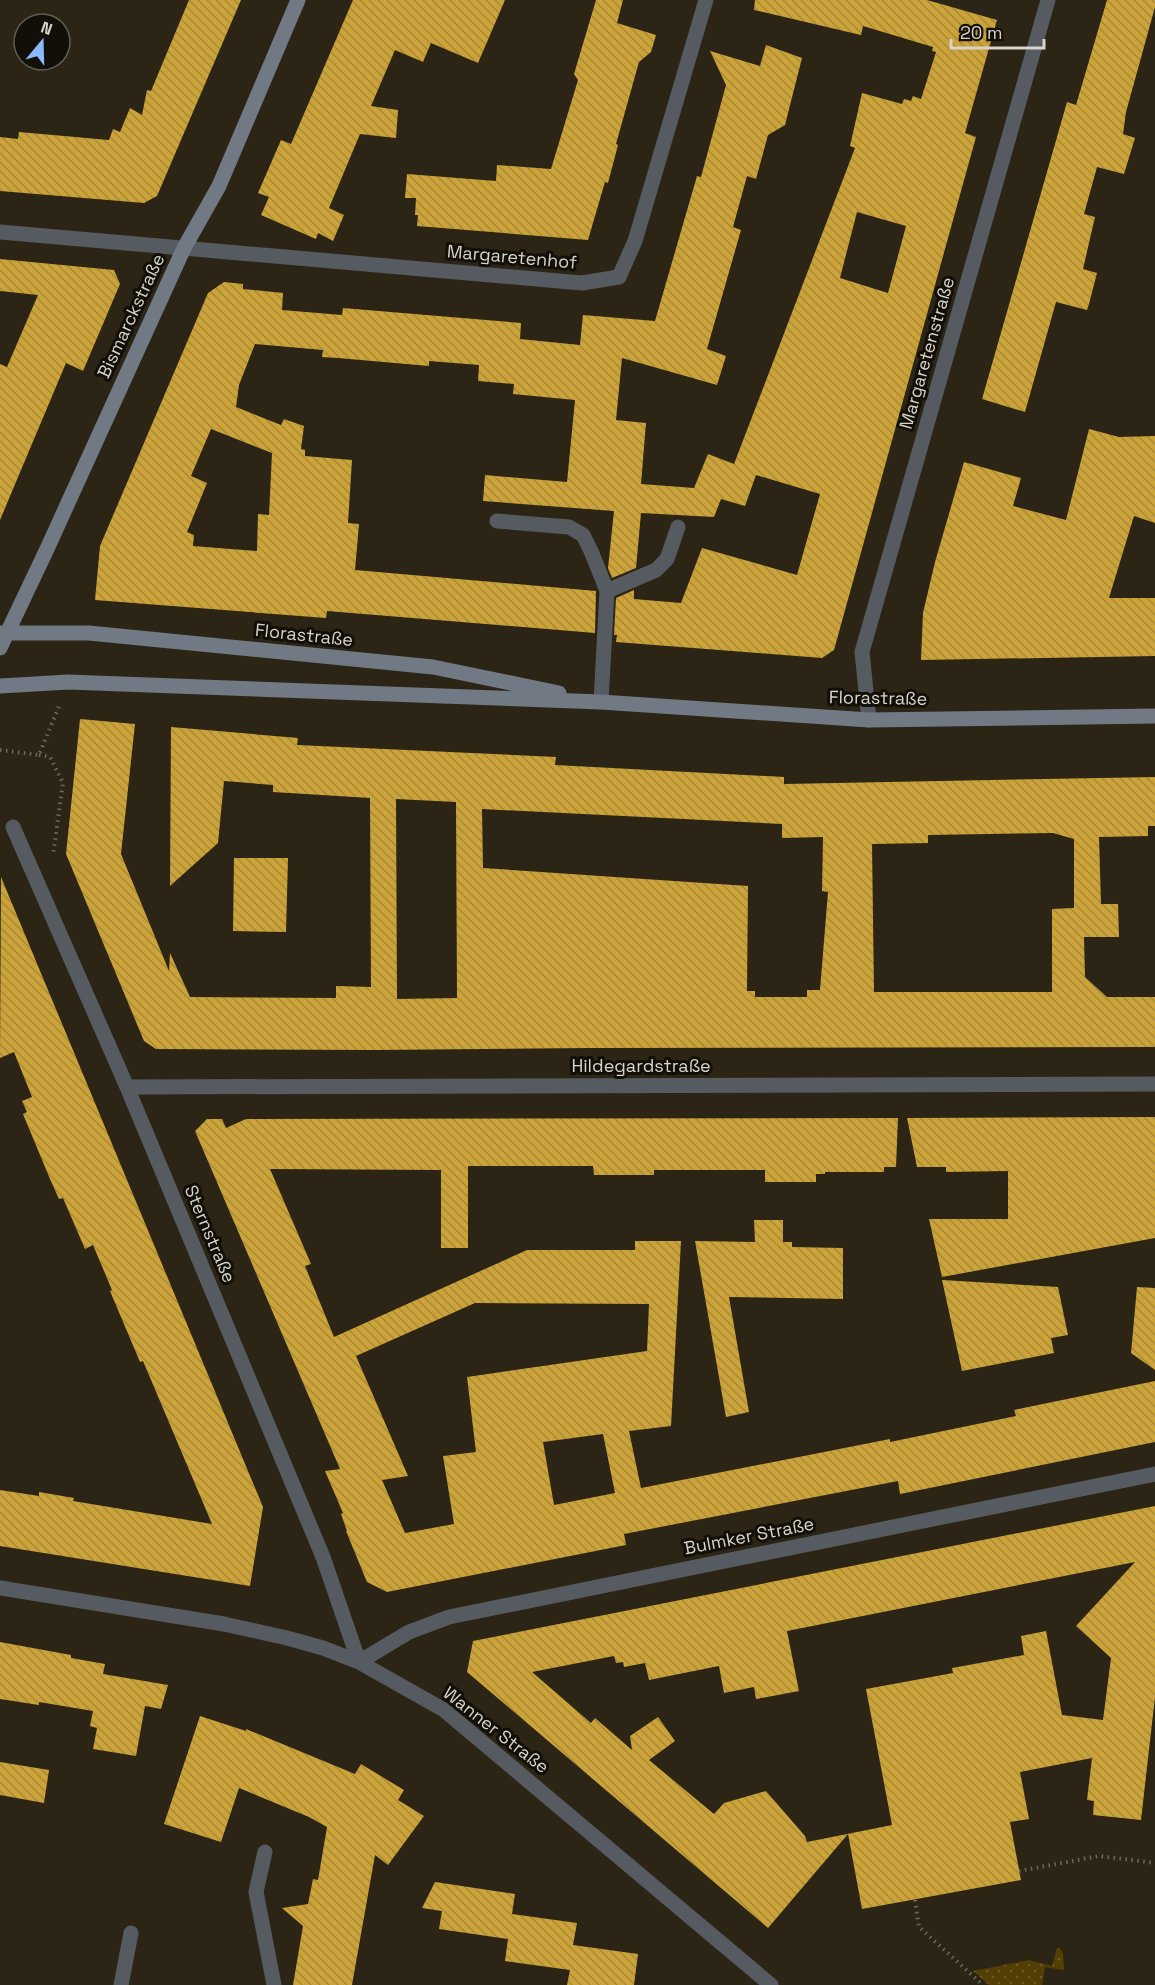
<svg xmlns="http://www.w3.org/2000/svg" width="1155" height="1985" viewBox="0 0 1155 1985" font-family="'Space Grotesk',sans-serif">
  <defs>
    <pattern id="grass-dots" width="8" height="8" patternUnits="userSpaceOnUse" patternTransform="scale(1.5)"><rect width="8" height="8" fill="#533f04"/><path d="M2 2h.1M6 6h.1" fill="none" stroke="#6b5a27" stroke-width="1.8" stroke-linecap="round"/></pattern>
    <pattern id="building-back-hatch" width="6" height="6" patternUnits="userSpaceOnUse" patternTransform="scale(1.5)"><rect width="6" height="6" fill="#cba339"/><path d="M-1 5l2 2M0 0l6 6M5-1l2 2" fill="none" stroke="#a88a3a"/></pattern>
  </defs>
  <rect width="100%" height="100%" fill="#2c2515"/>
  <path fill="url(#grass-dots)" d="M 1057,1948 L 1060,1948 L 1063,1954 L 1064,1970 L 1045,1967 L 1042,1985 L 989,1985 L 973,1971 L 1029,1960 L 1052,1966 Z"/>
  <path fill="url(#building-back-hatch)" fill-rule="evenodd" d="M 189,0 L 241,0 L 157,196 L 144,203 L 0,191 L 0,137 L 18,139 L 19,132 L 109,140 L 113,129 L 120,132 L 130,108 L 142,115 L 147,90 L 151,91 Z
    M 353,0 L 505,0 L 478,63 L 431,43 L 423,62 L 395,50 L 371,106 L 398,110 L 396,138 L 360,134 L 329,208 L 344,215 L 333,241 L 318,233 L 316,239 L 261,215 L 269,197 L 258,193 L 281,140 L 291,144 Z
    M 596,0 L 623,0 L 617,23 L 656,35 L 651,52 L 639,62 L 616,144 L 618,145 L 608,183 L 605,182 L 588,240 L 417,226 L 418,215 L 415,215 L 416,198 L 405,198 L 407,174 L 496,181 L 497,165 L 551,169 L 578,80 L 574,74 Z
    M 755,0 L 927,0 L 997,20 L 965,133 L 976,137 L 834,650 L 822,658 L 616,642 L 617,635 L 614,635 L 616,598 L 634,590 L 634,599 L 681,603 L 702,548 L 797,575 L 820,494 L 756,475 L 745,506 L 721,499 L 714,517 L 641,513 L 636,568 L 612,578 L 608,568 L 614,511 L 483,501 L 485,475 L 567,482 L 575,400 L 513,394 L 514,384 L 478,381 L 479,365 L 429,361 L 429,366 L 338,358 L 322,357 L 323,350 L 255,344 L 239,385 L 236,407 L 281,425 L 284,419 L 304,426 L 301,449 L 305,450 L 305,456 L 352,460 L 348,523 L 359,524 L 355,570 L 596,591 L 595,633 L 327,611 L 326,618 L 95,600 L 100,546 L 208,293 L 224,282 L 243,284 L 243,289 L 283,293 L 282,310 L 342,315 L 343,308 L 521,323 L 520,339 L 580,345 L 583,315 L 655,321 L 697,176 L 701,177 L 726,85 L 710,51 L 760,66 L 766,45 L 802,58 L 785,125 L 768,135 L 756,179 L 747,176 L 733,227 L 741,230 L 707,349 L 726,356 L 717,385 L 622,358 L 616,420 L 646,423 L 641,484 L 694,488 L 708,454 L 734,464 L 855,148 L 850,146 L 862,93 L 902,104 L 904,99 L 911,101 L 913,96 L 921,99 L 936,52 L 932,51 L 933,47 L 863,26 L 861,35 L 754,10 ZM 857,212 L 906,226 L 888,293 L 840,278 ZM 211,429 L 272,453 L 269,515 L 258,514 L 257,551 L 193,546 L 194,535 L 187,532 L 207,483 L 191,476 Z
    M 1107,0 L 1155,0 L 1155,7 L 1126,112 L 1123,134 L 1135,138 L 1124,174 L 1097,167 L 1084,214 L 1095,217 L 1083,269 L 1097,273 L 1089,304 L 1087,310 L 1056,302 L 1025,412 L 982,399 L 1067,102 L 1076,105 Z
    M 0,259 L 114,270 L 120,284 L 83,371 L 66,363 L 0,520 L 0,364 L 7,367 L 38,295 L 0,291 Z
    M 1089,429 L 1119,437 L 1155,436 L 1155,523 L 1134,516 L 1109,598 L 1155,598 L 1155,656 L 921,660 L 923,613 L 935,562 L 964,462 L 1021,478 L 1013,506 L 1066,520 Z
    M 80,719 L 135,724 L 121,854 L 169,971 L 170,953 L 190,997 L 336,998 L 336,986 L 371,987 L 370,798 L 273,792 L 273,785 L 224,781 L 218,843 L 170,886 L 171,727 L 298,738 L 297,745 L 556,757 L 555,765 L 784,777 L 784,784 L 1155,777 L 1155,826 L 1148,826 L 1148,836 L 1099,837 L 1101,904 L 1118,904 L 1119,937 L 1084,937 L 1085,977 L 1107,997 L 1155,997 L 1155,1047 L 590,1048 L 374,1050 L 156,1049 L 144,1041 L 66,854 ZM 396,799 L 456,802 L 457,998 L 397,999 ZM 482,809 L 782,824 L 782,838 L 823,837 L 822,891 L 828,892 L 820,990 L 807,990 L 807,997 L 755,997 L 755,991 L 747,991 L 748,886 L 483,868 ZM 1053,833 L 1074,839 L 1074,908 L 1052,909 L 1052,992 L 874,992 L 872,844 L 928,843 L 928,835 Z
    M 234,858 L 288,858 L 286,932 L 233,931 Z
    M 1,877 L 263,1507 L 250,1586 L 0,1546 L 0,1490 L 39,1496 L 39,1492 L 74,1498 L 73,1501 L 212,1524 L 143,1361 L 140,1362 L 110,1291 L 112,1290 L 93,1245 L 85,1249 L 63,1198 L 59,1199 L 50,1179 L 23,1114 L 27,1112 L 22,1101 L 32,1097 L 14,1052 L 0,1058 Z
    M 1155,1117 L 1155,1238 L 942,1277 L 929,1219 L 1008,1219 L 1008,1171 L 946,1172 L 946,1167 L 917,1167 L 907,1118 Z
    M 898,1118 L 896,1167 L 884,1167 L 884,1172 L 825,1172 L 825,1174 L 816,1174 L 816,1182 L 765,1182 L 765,1170 L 654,1170 L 654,1175 L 594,1175 L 593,1166 L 468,1166 L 468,1248 L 441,1248 L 441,1170 L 270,1169 L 311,1264 L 305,1266 L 334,1337 L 527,1250 L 635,1250 L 635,1241 L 681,1241 L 671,1426 L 629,1431 L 641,1488 L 890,1439 L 890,1442 L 1016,1416 L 1014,1410 L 1155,1381 L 1155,1442 L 900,1494 L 898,1481 L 624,1534 L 626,1545 L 387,1592 L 367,1582 L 346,1531 L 347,1531 L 341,1514 L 343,1513 L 325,1471 L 340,1469 L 195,1131 L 207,1119 L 222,1119 L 226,1128 L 246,1119 ZM 475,1303 L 649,1304 L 647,1351 L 467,1377 L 476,1452 L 443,1456 L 454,1524 L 405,1533 L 382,1480 L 408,1476 L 356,1356 ZM 603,1434 L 615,1493 L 554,1505 L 543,1442 Z
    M 754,1220 L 783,1220 L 783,1242 L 792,1242 L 792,1247 L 843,1248 L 843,1299 L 729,1297 L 749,1412 L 726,1417 L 695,1241 L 755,1242 Z
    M 942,1280 L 1058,1287 L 1068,1335 L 1051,1338 L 1054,1353 L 962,1371 Z
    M 1137,1287 L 1155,1288 L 1155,1370 L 1131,1353 Z
    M 1155,1506 L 1155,1697 L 1141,1820 L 1093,1815 L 1094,1801 L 1087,1800 L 1092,1758 L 1020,1772 L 1029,1819 L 1010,1822 L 1021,1880 L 862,1909 L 848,1834 L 768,1928 L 467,1672 L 473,1641 ZM 1135,1562 L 1076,1626 L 1111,1658 L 1103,1720 L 1062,1715 L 1046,1631 L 1021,1636 L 1024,1655 L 952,1668 L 953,1673 L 866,1689 L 892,1825 L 807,1842 L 805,1836 L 766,1791 L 724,1803 L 714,1814 L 649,1760 L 675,1741 L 658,1717 L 630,1736 L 632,1750 L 595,1718 L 591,1723 L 532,1672 L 614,1656 L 616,1663 L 623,1662 L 624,1667 L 645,1663 L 649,1680 L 719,1666 L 724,1693 L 754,1687 L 756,1699 L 799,1691 L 787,1631 Z
    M 0,1642 L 71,1655 L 71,1658 L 105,1664 L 103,1674 L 168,1685 L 161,1709 L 145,1706 L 136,1756 L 93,1749 L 97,1728 L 90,1726 L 93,1711 L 39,1702 L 39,1705 L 0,1699 Z
    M 200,1716 L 246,1731 L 246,1729 L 355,1774 L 361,1764 L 404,1790 L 398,1800 L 424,1816 L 388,1865 L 375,1855 L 352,1985 L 293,1985 L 303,1926 L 282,1908 L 308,1904 L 313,1879 L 318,1880 L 327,1827 L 309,1817 L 239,1788 L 221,1842 L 164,1824 Z
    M 0,1762 L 49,1770 L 44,1803 L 0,1795 Z
    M 435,1882 L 515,1894 L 512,1914 L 577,1923 L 573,1945 L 638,1954 L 634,1985 L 567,1985 L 570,1970 L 505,1961 L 508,1939 L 439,1929 L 442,1911 L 422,1908 Z"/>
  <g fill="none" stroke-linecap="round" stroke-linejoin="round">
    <path stroke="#6e695b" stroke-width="4" stroke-dasharray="1.5 4.5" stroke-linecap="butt" d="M 0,750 L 39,755 L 59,706
      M 39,755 L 50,757 L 63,783 L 53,855
      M 1019,1871 L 1099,1856 L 1155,1863
      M 915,1900 L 919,1927 L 983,1985"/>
    <path stroke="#565b62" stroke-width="15" d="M 497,521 L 569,527 L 583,535 L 591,551 L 607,591 L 601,702
      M 607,591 L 656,570 L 667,559 L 678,527
      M 265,1852 L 256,1892 L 274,1985
      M 121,1985 L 131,1933"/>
    <path stroke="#565b62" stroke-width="15" d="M 0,232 L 582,283 L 619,277 L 635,241 L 706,0
      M 869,720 L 862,652 L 1048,0
      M 13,827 L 127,1087 L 323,1557 L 359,1662
      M 127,1087 L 1155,1084
      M 0,1588 L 224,1624 L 287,1638 L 323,1648 L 359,1662 L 444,1710 L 771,1985
      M 359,1662 L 409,1632 L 449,1617 L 1155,1474"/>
    <path stroke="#717984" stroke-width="15" d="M 0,633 L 89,633 L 433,667 L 559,693
      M 0,648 L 47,549 L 184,248 L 219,186 L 298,0
      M 0,686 L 68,682 L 601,702 L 869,720 L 1155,716"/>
  </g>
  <g text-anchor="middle" stroke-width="6" stroke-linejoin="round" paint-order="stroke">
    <g font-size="18" fill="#d8d4ca" stroke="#120f08">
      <text transform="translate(512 257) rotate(5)" y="6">Margaretenhof</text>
      <text transform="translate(131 316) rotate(-65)" y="6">Bismarckstraße</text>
      <text transform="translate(927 353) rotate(-74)" y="6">Margaretenstraße</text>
      <text transform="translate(304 635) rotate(6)" y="6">Florastraße</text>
      <text transform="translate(878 698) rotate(1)" y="6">Florastraße</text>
      <text x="641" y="1072">Hildegardstraße</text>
      <text transform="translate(210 1234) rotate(67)" y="6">Sternstraße</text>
      <text transform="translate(749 1536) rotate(-11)" y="6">Bulmker Straße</text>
      <text transform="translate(496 1730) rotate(38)" y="6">Wanner Straße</text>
    </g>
  </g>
  <g transform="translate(42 42) rotate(19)"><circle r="28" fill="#120f08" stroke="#615e56" stroke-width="1.5"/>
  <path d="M0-4.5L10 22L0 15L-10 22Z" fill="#8abafc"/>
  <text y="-9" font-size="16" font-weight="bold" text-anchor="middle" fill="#d8d4ca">N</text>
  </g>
  <path d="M951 39v9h93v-9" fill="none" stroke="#d8d4ca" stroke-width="3"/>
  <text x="960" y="39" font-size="18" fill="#d8d4ca" stroke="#120f08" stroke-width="4.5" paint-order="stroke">20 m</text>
</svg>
